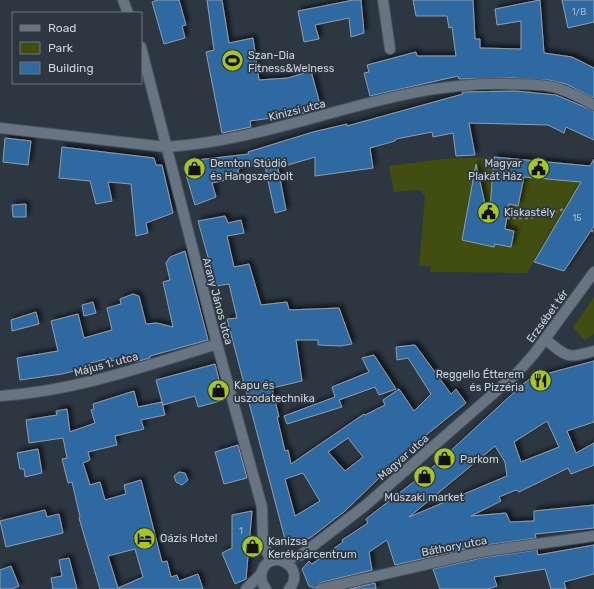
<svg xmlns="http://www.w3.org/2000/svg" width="594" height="589" viewBox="0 0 594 589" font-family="Rubik,sans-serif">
  <defs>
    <filter id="shadow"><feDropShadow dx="3.5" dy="-3.5" stdDeviation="2" flood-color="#0009"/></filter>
  </defs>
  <rect width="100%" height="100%" fill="#2c3742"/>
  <path fill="#414d11" d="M 494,157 L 493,174 L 581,182 L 527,273 L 430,272 L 431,266 L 419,266 L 425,195 L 419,190 L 394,192 L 389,166 L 441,159 Z
    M 594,297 L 594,334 L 584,340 L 573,327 Z"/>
  <path fill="#2f6aa1" stroke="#909eab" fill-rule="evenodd" filter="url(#shadow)" d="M 158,0 L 179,0 L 186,25 L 182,26 L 185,38 L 164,44 L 152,2 Z
    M 207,0 L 222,0 L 229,43 L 253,38 L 259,80 L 288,78 L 311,71 L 321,108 L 300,114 L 250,121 L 251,127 L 222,133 L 206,52 L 214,50 Z
    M 354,0 L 361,0 L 364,33 L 351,37 L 349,18 L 315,25 L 319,39 L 304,42 L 298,11 Z
    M 413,0 L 473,0 L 475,39 L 480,39 L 480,48 L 521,49 L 521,21 L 497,25 L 495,9 L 540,0 L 544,53 L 572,57 L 594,68 L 594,98 L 566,84 L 549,80 L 511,78 L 459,79 L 458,76 L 370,96 L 364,73 L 369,72 L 367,65 L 416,52 L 417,56 L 456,56 L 452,27 L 449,28 L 447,16 L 416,16 Z
    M 562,0 L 594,0 L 594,22 L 568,28 Z
    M 516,91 L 556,95 L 594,111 L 594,140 L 566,127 L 564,133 L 548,125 L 469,123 L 475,155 L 456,156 L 453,133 L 433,137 L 432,132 L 396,139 L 395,141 L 370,148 L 373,168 L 315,176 L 315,157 L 278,168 L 286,210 L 275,213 L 264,162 L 238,169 L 239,177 L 212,183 L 216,197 L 195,205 L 184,168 L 188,161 L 249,154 L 248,152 L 313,132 L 347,124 L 347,126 L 463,94 L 462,92 Z
    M 5,138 L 31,141 L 28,165 L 3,162 Z
    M 62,147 L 154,158 L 156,165 L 162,165 L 173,213 L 146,223 L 148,233 L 136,236 L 131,184 L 108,182 L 112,201 L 96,204 L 90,181 L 59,178 Z
    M 494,157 L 590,166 L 594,159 L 594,226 L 564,271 L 534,262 L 581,182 L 524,177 L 518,206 L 509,204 L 505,229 L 514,231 L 511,247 L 495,244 L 494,247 L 462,240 L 476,164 L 489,222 Z
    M 26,204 L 26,217 L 13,217 L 12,205 Z
    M 225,216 L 228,223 L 241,220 L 244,233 L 227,236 L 234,267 L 249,264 L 261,305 L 287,302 L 289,310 L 339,308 L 352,344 L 341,346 L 318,345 L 318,340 L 296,340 L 302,381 L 272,388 L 279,417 L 277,417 L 285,451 L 288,450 L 291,464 L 364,414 L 365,415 L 385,405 L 383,400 L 399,389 L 414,411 L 431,394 L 408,358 L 397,360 L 396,347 L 415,345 L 451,394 L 456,389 L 466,403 L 410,448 L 345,511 L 310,538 L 286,543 L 227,319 L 237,318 L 229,284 L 216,286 L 198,221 ZM 348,438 L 363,457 L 345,471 L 328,452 ZM 303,473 L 320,501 L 295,516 L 285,479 Z
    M 185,251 L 208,340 L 150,356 L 150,358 L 135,362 L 134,356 L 111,361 L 111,358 L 90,363 L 91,367 L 62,374 L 20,380 L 17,358 L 58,351 L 51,321 L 78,314 L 84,338 L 112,330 L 107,308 L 121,304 L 120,299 L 133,294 L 139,296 L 146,324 L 157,323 L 173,327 L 163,282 L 170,280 L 166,263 L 170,257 Z
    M 93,302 L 96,313 L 84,316 L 82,305 Z
    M 36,312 L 39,324 L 12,331 L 11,320 Z
    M 374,355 L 396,389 L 379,395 L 375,387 L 339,400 L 342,407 L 287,424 L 284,416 L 335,397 L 332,387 L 369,372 L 362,358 Z
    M 594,361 L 594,422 L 567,431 L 576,453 L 594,443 L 594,465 L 571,474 L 568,468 L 519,492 L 516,490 L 499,497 L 501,501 L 471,516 L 506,513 L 510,522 L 534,521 L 534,511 L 594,505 L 594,528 L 535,534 L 536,538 L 479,546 L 395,565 L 387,540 L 369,552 L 372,570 L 319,583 L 314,588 L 309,586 L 302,569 L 309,561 L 312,564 L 343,542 L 342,540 L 368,523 L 366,519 L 434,466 L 522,385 L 531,378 ZM 547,421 L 559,447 L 521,462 L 514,442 ZM 495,446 L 505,462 L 507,476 L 409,517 Z
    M 215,364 L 224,400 L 198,407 L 195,396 L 163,405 L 156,380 Z
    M 134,391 L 138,407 L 162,402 L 165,415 L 141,420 L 144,429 L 115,436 L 117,445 L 88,452 L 90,460 L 83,463 L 90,485 L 100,482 L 105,500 L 126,494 L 124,485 L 141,480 L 162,562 L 167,561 L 171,577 L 177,575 L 179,581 L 198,574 L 203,589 L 100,589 L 79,518 L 80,517 L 72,482 L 68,483 L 62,459 L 67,458 L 63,438 L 29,443 L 26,420 L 57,415 L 56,411 L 67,409 L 70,432 L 95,423 L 91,410 L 94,409 L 93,404 ZM 135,549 L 143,577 L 118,588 L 108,556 Z
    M 238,445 L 247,478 L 224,484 L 215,452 Z
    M 38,449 L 42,473 L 25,477 L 24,469 L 20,469 L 17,453 Z
    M 179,472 L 185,473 L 188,480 L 182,485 L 176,482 L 174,476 Z
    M 45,510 L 47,517 L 59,514 L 63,533 L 6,547 L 0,521 Z
    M 252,511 L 246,579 L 235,584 L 222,553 L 232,548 L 232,515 Z
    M 594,545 L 594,574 L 564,582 L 566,589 L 551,589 L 545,569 L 494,577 L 497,586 L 488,589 L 440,589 L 433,569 L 481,558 L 537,550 L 538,555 Z
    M 69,558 L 77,589 L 53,589 L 51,578 L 62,576 L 59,560 Z
    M 11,566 L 19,586 L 12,589 L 0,589 L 0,570 Z
    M 375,583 L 376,589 L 349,589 Z"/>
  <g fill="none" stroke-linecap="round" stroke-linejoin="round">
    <defs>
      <path id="minor" d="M 123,0 L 128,13
        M 383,0 L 390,49
        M 141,47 L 217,344 L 262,507 L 263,543 L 271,561
        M 0,128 L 166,147 C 283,140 393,79 511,84 C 524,84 539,84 553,87 C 567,90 581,98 594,105
        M 545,339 C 567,357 566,359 594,351
        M 0,396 C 75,391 146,366 217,344
        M 282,561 L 301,555 L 366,505 L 517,373 L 534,354 L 594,272
        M 246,589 L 261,574
        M 266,589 C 262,584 260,578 262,571 C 270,547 308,567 289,589
        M 320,589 L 480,552 L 594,536"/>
    </defs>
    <use href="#minor" stroke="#4b545e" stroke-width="12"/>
    <path stroke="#79828b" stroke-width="2.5" stroke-dasharray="3 3" stroke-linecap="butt" d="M 507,218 L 529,218 L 565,209
      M 591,230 L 594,232"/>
    <use href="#minor" stroke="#677481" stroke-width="10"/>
  </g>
  <defs>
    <symbol id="stadium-disc" viewBox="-11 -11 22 22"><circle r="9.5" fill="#a8c71c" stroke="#2c3742"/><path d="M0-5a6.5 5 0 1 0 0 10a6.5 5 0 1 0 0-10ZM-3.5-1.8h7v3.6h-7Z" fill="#111"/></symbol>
    <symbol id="shop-disc" viewBox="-11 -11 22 22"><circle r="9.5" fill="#a8c71c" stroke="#2c3742"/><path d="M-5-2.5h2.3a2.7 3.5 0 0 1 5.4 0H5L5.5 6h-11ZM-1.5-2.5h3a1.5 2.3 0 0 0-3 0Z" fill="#111"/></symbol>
    <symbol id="civic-disc" viewBox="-11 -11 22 22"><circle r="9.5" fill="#a8c71c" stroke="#2c3742"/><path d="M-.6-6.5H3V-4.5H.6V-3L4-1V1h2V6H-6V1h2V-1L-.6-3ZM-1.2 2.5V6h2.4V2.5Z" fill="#111"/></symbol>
    <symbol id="restaurant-disc" viewBox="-11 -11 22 22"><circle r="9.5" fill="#a8c71c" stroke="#2c3742"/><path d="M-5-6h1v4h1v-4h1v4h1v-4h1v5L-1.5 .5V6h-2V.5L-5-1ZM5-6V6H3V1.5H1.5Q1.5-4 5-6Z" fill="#111"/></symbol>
    <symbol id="hotel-disc" viewBox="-11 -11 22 22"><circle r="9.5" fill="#a8c71c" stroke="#2c3742"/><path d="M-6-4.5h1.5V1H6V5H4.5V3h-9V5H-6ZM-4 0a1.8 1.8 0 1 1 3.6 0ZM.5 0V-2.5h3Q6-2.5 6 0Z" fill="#111"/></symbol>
  </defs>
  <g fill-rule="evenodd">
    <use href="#stadium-disc" x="220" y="48" width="25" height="25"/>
    <use href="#shop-disc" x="182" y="156" width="25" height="25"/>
    <use href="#civic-disc" x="526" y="156" width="25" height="25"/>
    <use href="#civic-disc" x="476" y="200" width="25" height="25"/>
    <use href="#restaurant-disc" x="528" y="368" width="25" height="25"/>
    <use href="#shop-disc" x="206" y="378" width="25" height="25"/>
    <use href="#shop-disc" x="432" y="446" width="25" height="25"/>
    <use href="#shop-disc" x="412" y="464" width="25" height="25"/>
    <use href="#hotel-disc" x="132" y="526" width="25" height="25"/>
    <use href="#shop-disc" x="240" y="534" width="25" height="25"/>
  </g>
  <g text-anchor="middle" stroke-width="3.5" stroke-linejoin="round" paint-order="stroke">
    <g font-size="9" fill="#a5b9cc">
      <text x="579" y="15">1/B</text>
      <text x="577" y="221">15</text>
      <text x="241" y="534">1</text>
    </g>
    <g font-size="11" fill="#ccd3da" stroke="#2c3742" text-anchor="start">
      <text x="248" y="59">Szan-Dia<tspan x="248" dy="13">Fitness&amp;Welness</tspan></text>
      <text x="210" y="167">Demton Stúdió<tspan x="210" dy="13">és Hangszerbolt</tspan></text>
      <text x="522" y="167" text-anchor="end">Magyar<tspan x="522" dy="13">Plakát Ház</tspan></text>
      <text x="504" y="216">Kiskastély</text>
      <text x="524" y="378" text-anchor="end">Reggello Étterem<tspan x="524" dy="13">és Pizzéria</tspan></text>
      <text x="234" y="389">Kapu és<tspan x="234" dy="13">uszodatechnika</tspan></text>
      <text x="460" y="463">Parkom</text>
      <text x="424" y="501" text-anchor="middle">Műszaki market</text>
      <text x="160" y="542">Oázis Hotel</text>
      <text x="268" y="545">Kanizsa<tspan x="268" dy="13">Kerékpárcentrum</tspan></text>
    </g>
    <g font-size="11" fill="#ccd3da" stroke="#2c3742">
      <text transform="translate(297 110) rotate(-14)" y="4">Kinizsi utca</text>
      <text transform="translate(218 301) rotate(75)" y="4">Arany János utca</text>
      <text transform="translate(547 316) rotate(-54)" y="4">Erzsébet tér</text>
      <text transform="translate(106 364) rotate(-15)" y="4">Május 1. utca</text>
      <text transform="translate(403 457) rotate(-41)" y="4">Magyar utca</text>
      <text transform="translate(454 546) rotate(-11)" y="4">Báthory utca</text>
    </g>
  </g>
  <rect x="12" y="12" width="130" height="72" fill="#2c3742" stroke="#6c757f"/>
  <rect x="20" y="25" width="20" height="6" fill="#677481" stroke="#6c757f"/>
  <text x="48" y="32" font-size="12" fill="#ccd3da">Road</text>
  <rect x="20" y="42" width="20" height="12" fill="#414d11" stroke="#6c757f"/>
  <text x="48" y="52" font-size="12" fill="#ccd3da">Park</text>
  <rect x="20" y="62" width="20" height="12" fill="#2f6aa1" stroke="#6c757f"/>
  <text x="48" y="72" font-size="12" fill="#ccd3da">Building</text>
</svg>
